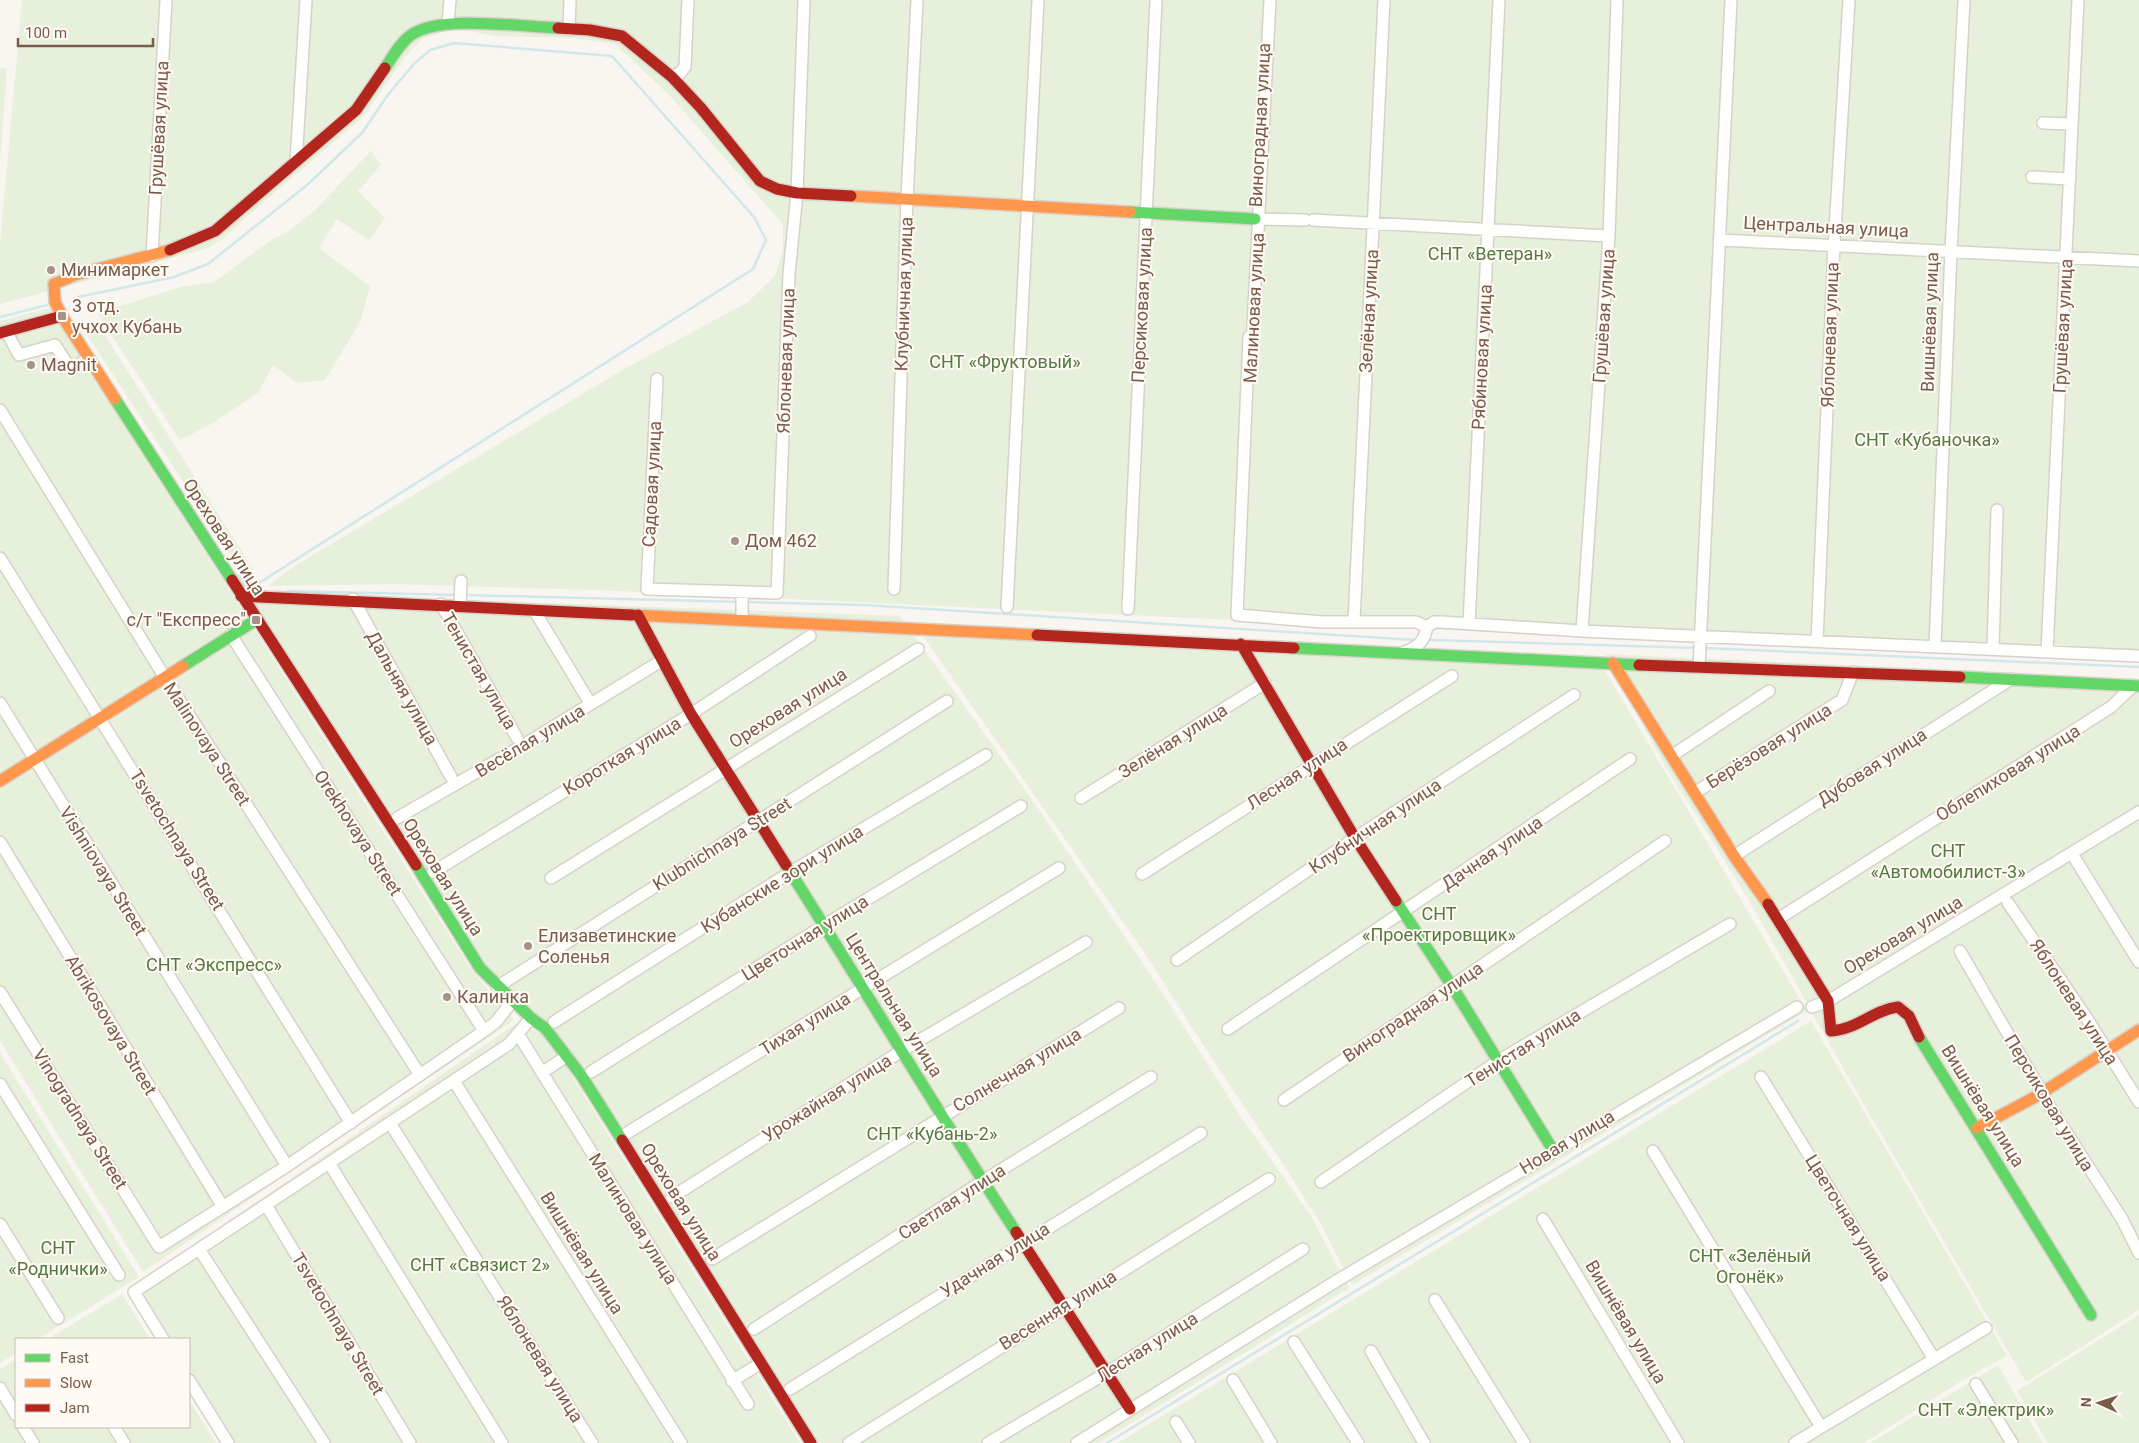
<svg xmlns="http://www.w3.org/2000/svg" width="2139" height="1443" viewBox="0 0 2139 1443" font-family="Roboto,sans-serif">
  <rect width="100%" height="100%" fill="#f9f5f0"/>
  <path fill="#e7f0db" d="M 22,0 L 1733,0 L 1703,642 L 596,590 L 393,584 L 268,586 L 293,567 L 624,369 L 748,302 L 775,276 L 783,250 L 783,224 L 671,97 L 615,44 L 574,38 L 496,36 L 469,31 L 445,31 L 422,39 L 404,58 L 364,116 L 245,218 L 224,238 L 208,248 L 172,258 L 0,304 L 0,244 Z
    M 1735,0 L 2139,0 L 2139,661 L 1704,642 L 1726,235 Z
    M 0,68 L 7,68 L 0,164 Z
    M 371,151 L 381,165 L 358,191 L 385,218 L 369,240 L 337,219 L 319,248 L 370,286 L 360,322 L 325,380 L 297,383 L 273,365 L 258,393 L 211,424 L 180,440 L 97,313 L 181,287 L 214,282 L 270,241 L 289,231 L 316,209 Z
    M 49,308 L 473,972 L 514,1020 L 143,1272 L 0,1041 L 0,321 Z
    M 98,324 L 254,571 L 246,578 L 84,330 Z
    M 234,592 L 900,616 L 1040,811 L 1156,983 L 1241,1117 L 1311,1216 L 1349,1288 L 1099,1443 L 806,1443 L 546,1029 L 520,1018 L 489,984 Z
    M 923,636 L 1604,669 L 1807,1011 L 1352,1285 L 1322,1226 L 1287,1170 L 1218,1068 L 1142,949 Z
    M 1605,654 L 2139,679 L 2139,1310 L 2026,1382 L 1859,1096 L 1745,893 L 1662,761 Z
    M 1811,1021 L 2007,1356 L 1963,1380 L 1864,1443 L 1118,1443 Z
    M 517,1023 L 547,1036 L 800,1443 L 221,1443 L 189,1391 L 189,1339 L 157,1339 L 127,1291 Z
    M 0,1053 L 139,1277 L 38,1339 L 16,1339 L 16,1353 L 0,1363 Z
    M 122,1294 L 150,1339 L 48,1339 Z
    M 2139,1315 L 2139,1443 L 2048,1443 L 2017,1391 Z
    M 16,1359 L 16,1427 L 189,1427 L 189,1400 L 216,1443 L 0,1443 L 0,1369 Z
    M 1998,1365 L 2043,1443 L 1870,1443 Z"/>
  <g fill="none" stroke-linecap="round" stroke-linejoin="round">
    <path stroke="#d0e8ea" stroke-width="2.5" d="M 78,297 L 174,277 L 208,264 L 307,185 L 362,133 L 390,92 L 414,64 L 430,50 L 454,43 L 612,56 L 754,217 L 766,240 L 753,269 L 248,590
      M 0,317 L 47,305
      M 238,575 L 247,589
      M 288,591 L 457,595
      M 465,595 L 739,602
      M 745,602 L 865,605 L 1415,640
      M 1431,640 L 1697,648
      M 1703,648 L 2139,667
      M 1107,1443 L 1798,1021"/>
    <defs>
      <path id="street" d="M 448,23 L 450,0
        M 569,29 L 570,0
        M 672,77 L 680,73 L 685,67 L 688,0
        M 2043,123 L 2072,124
        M 296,162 L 306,0
        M 2032,177 L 2070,179
        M 1255,219 L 1305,220
        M 1313,220 L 1609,236
        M 1721,240 L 2139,261
        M 152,256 L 166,0
        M 6,331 L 19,355 L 55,345 L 71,370 L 89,358
        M 1249,337 L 1237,615 L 1323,622 L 1416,622 L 1427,627 L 1434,622 L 1442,622 L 1582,631 L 2139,656
        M 1252,345 L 1270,0
        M 657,379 L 647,589 L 777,593 L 789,274 L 797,193 L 804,0
        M 0,410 L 164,676 L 420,1075
        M 0,558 L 351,1123
        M 894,589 L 907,199 L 917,0
        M 353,599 L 451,777
        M 441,604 L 517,738
        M 460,606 L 461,581
        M 1007,607 L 1038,0
        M 1128,609 L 1156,0
        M 534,610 L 587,698
        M 742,619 L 742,592
        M 1354,621 L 1384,0
        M 1469,624 L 1499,0
        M 1582,631 L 1609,236 L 1617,0
        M 231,635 L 484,1031
        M 1817,641 L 1834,246 L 1849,0
        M 1935,646 L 1951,251 L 1964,0
        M 1993,649 L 1997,510
        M 1404,652 C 1418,647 1424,642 1427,627
        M 2047,652 L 2078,0
        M 1699,667 L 1731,0
        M 0,703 L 287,1166
        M 1673,755 L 1769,691
        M 1696,792 L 1842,700 L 1853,672
        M 1081,798 L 1265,683
        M 397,818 L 522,746 L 661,661
        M 0,842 L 223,1207
        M 1734,856 L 2011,679
        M 2074,857 L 2139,962
        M 433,872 L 691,714 L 810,636
        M 1142,874 L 1452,676
        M 551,878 L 918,649
        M 2008,903 L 2086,1017 L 2139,1102
        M 1778,919 L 2111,707 L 2133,686
        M 1960,951 L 2050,1107 L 2122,1219 L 2139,1253
        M 1177,960 L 1355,838 L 1574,695
        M 497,987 L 947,701
        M 0,992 L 159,1247 L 287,1166 L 484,1031 L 496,1022 L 514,999
        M 1812,1007 L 1828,1001 L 2139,812
        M 554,1022 L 791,872 L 986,755
        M 1228,1029 L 1630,759
        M 518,1034 L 748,1404
        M 543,1072 L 567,1056
        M 591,1072 L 823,926 L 1021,806
        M 1761,1077 L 1934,1359
        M 454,1081 L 681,1443
        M 0,1084 L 119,1275
        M 1284,1100 L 1665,841
        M 390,1123 L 592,1443
        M 627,1133 L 1059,868
        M 1653,1151 L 1821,1427
        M 329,1163 L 502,1443
        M 1321,1182 L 1498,1061 L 1730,924
        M 672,1197 L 903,1050 L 1086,942
        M 266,1205 L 410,1443
        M 1543,1219 L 1678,1443
        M 0,1224 L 58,1318
        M 199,1249 L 324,1443
        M 712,1259 L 1119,1008
        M 1435,1300 L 1524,1443
        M 754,1329 L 983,1181 L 1151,1077
        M 163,1339 L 134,1292 L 509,1044 L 531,1018
        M 1294,1342 L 1358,1443
        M 1371,1351 L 1424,1443
        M 189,1380 L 228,1443
        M 1233,1380 L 1271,1443
        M 732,1381 L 761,1363
        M 1976,1384 L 2012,1443
        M 0,1388 L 16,1415
        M 790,1389 L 1201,1133
        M 1176,1422 L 1189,1443
        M 23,1427 L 33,1443
        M 114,1427 L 124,1443
        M 849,1443 L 1269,1179
        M 988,1443 L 1108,1372 L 1303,1249
        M 1077,1443 L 1338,1280 L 1797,1007
        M 1795,1443 L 1986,1328"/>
      <path id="fast" d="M 385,68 C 393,56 400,43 411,35 C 440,14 522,27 558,28
        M 1130,212 L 1255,219
        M 115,399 L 232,580
        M 1294,648 L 1639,665
        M 183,666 L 256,620
        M 1960,677 L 2139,686
        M 416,865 L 480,968 L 531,1018 L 545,1028 L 581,1075 L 622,1140
        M 786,865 C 863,987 937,1111 1016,1232
        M 1396,901 L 1452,986 L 1553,1150
        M 1919,1037 L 2091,1315"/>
      <path id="slow" d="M 851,196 L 1130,212
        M 115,399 L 62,316 L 55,302 L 54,284 L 75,275 L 170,250
        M 632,615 L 1037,635
        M 1613,663 L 1734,856 L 1768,904
        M 0,781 L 183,666
        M 1977,1128 L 2037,1096 L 2139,1030"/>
      <path id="jam" d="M 558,28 L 590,30 L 622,36 L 672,77 L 701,108 L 760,181 L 777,189 L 797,193 L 851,196
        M 170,250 L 215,231 L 356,110 L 385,68
        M 0,333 L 62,316
        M 232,580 L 416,865
        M 241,596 L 632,615
        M 638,615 L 691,714 L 786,865
        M 1037,635 L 1294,648
        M 1241,644 L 1355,838 L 1396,901
        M 1639,665 L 1960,677
        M 1768,904 L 1828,1001 L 1831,1031 C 1856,1030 1873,1010 1898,1007 L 1909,1016 L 1919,1037
        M 622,1140 L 811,1443
        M 1016,1232 L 1130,1409"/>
    </defs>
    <use href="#street" stroke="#d7d1cb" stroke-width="14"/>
    <use href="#fast" stroke="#d9d2cb" stroke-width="14"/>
    <use href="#slow" stroke="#d9d2cb" stroke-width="14"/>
    <use href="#jam" stroke="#d9d2cb" stroke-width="14"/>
    <use href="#street" stroke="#fefefd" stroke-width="11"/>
    <use href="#fast" stroke="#63d668" stroke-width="11"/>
    <use href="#slow" stroke="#ff974d" stroke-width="11"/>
    <use href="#jam" stroke="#b3261e" stroke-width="11"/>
  </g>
  <g fill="#a69286" stroke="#fffaf3" stroke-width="2">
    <circle cx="51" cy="270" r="5"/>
    <rect x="57" y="311" width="10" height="10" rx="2.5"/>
    <circle cx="31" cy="365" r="5"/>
    <circle cx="735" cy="541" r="5"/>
    <rect x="251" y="615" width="10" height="10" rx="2.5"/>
    <circle cx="528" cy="946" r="5"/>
    <circle cx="447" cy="997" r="5"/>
  </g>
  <g text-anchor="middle" stroke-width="4" stroke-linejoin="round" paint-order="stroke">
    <g font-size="18" fill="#7a5c4d" stroke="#fffaf3">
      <text transform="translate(1260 125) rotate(-87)" y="6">Виноградная улица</text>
      <text transform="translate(159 128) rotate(-87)" y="6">Грушёвая улица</text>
      <text transform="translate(1826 227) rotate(3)" y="6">Центральная улица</text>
      <text transform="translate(904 294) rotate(-88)" y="6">Клубничная улица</text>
      <text transform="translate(1142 305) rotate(-87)" y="6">Персиковая улица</text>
      <text transform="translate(1254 308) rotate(-87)" y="6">Малиновая улица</text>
      <text transform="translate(1369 311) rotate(-87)" y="6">Зелёная улица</text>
      <text transform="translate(1604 316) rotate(-86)" y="6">Грушёвая улица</text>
      <text transform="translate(1930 322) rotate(-88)" y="6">Вишнёвая улица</text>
      <text transform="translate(2063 326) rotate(-87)" y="6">Грушёвая улица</text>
      <text transform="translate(1830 335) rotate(-88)" y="6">Яблоневая улица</text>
      <text transform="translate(1482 357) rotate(-87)" y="6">Рябиновая улица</text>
      <text transform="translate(786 361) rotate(-88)" y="6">Яблоневая улица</text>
      <text transform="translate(652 484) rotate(-87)" y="6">Садовая улица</text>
      <text transform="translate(224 537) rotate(57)" y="6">Ореховая улица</text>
      <text transform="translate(479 671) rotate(60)" y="6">Тенистая улица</text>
      <text transform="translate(402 688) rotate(61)" y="6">Дальняя улица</text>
      <text transform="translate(788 708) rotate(-32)" y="6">Ореховая улица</text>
      <text transform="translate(530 741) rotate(-31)" y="6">Весёлая улица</text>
      <text transform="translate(1173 741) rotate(-32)" y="6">Зелёная улица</text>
      <text transform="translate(207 744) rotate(57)" y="6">Malinovaya Street</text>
      <text transform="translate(1769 746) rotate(-32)" y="6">Берёзовая улица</text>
      <text transform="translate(622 756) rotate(-31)" y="6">Короткая улица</text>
      <text transform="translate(1872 767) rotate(-33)" y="6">Дубовая улица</text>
      <text transform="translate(2008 773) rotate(-32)" y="6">Облепиховая улица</text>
      <text transform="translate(1297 774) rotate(-33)" y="6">Лесная улица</text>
      <text transform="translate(1375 826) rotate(-34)" y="6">Клубничная улица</text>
      <text transform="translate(358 833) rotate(57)" y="6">Orekhovaya Street</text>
      <text transform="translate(177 840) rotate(58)" y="6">Tsvetochnaya Street</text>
      <text transform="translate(722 844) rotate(-32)" y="6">Klubnichnaya Street</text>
      <text transform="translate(1492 853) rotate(-34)" y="6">Дачная улица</text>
      <text transform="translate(103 871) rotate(58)" y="6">Vishniovaya Street</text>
      <text transform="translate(443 877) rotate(58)" y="6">Ореховая улица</text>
      <text transform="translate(782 879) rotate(-32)" y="6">Кубанские зори улица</text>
      <text transform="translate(1903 935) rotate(-31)" y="6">Ореховая улица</text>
      <text transform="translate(805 938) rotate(-32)" y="6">Цветочная улица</text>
      <text transform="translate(2074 1002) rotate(57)" y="6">Яблоневая улица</text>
      <text transform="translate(894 1005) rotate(58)" y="6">Центральная улица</text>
      <text transform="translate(1413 1012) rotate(-34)" y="6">Виноградная улица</text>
      <text transform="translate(805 1024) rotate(-32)" y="6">Тихая улица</text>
      <text transform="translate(111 1025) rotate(59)" y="6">Abrikosovaya Street</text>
      <text transform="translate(1523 1048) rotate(-32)" y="6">Тенистая улица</text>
      <text transform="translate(1017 1070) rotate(-31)" y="6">Солнечная улица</text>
      <text transform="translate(827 1098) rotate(-32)" y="6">Урожайная улица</text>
      <text transform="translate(2049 1103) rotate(59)" y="6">Персиковая улица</text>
      <text transform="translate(1983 1106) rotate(58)" y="6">Вишнёвая улица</text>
      <text transform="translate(80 1119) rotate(58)" y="6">Vinogradnaya Street</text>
      <text transform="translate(1567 1142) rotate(-31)" y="6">Новая улица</text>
      <text transform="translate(681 1202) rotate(58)" y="6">Ореховая улица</text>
      <text transform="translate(952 1202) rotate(-33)" y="6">Светлая улица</text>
      <text transform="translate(1848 1218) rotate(58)" y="6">Цветочная улица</text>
      <text transform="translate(633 1219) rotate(58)" y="6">Малиновая улица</text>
      <text transform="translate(582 1253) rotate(58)" y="6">Вишнёвая улица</text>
      <text transform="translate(995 1260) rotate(-32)" y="6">Удачная улица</text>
      <text transform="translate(1058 1310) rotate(-32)" y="6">Весенняя улица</text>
      <text transform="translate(1626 1322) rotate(59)" y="6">Вишнёвая улица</text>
      <text transform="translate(338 1324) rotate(59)" y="6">Tsvetochnaya Street</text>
      <text transform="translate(1147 1347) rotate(-32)" y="6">Лесная улица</text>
      <text transform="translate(540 1359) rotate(58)" y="6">Яблоневая улица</text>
    </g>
    <g font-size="18" fill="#537a41" stroke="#fffaf3">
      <text x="1490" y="260">СНТ «Ветеран»</text>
      <text x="1005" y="368">СНТ «Фруктовый»</text>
      <text x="1927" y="446">СНТ «Кубаночка»</text>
      <text x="1948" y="857">СНТ<tspan x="1948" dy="21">«Автомобилист-3»</tspan></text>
      <text x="1439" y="920">СНТ<tspan x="1439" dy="21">«Проектировщик»</tspan></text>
      <text x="214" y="971">СНТ «Экспресс»</text>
      <text x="932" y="1140">СНТ «Кубань-2»</text>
      <text x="58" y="1254">СНТ<tspan x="58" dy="21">«Роднички»</tspan></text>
      <text x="1750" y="1262">СНТ «Зелёный<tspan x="1750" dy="21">Огонёк»</tspan></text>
      <text x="480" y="1271">СНТ «Связист 2»</text>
      <text x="1986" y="1416">СНТ «Электрик»</text>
    </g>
    <g font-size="18" fill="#7a5c4d" stroke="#fffaf3" text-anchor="start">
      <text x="61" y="276">Минимаркет</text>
      <text x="72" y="312">3 отд.<tspan x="72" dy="21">учхох Кубань</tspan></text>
      <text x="41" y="371">Magnit</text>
      <text x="745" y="547">Дом 462</text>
      <text x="246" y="626" text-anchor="end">с/т "Експресс"</text>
      <text x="538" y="942">Елизаветинские<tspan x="538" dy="21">Соленья</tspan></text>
      <text x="457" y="1003">Калинка</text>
    </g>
  </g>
  <rect x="15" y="1338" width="175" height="90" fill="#fffaf3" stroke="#cabbb1"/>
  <rect x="25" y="1354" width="25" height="8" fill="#63d668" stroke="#cabbb1"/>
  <text x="60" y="1363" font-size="15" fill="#7a5c4d">Fast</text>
  <rect x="25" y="1379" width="25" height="8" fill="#ff974d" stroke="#cabbb1"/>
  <text x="60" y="1388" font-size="15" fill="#7a5c4d">Slow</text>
  <rect x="25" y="1404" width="25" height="8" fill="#b3261e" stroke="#cabbb1"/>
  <text x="60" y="1413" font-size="15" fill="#7a5c4d">Jam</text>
  <g transform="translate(2099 1403) rotate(273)" stroke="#fffaf3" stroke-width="4" paint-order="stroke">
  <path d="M0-4L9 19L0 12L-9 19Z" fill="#7a5c4d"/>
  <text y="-8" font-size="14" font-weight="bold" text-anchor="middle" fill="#7a5c4d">N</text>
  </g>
  <path d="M18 38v8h135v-8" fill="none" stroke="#7a5c4d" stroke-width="2.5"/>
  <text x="25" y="38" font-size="15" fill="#7a5c4d" stroke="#fffaf3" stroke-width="4" paint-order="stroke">100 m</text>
</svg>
